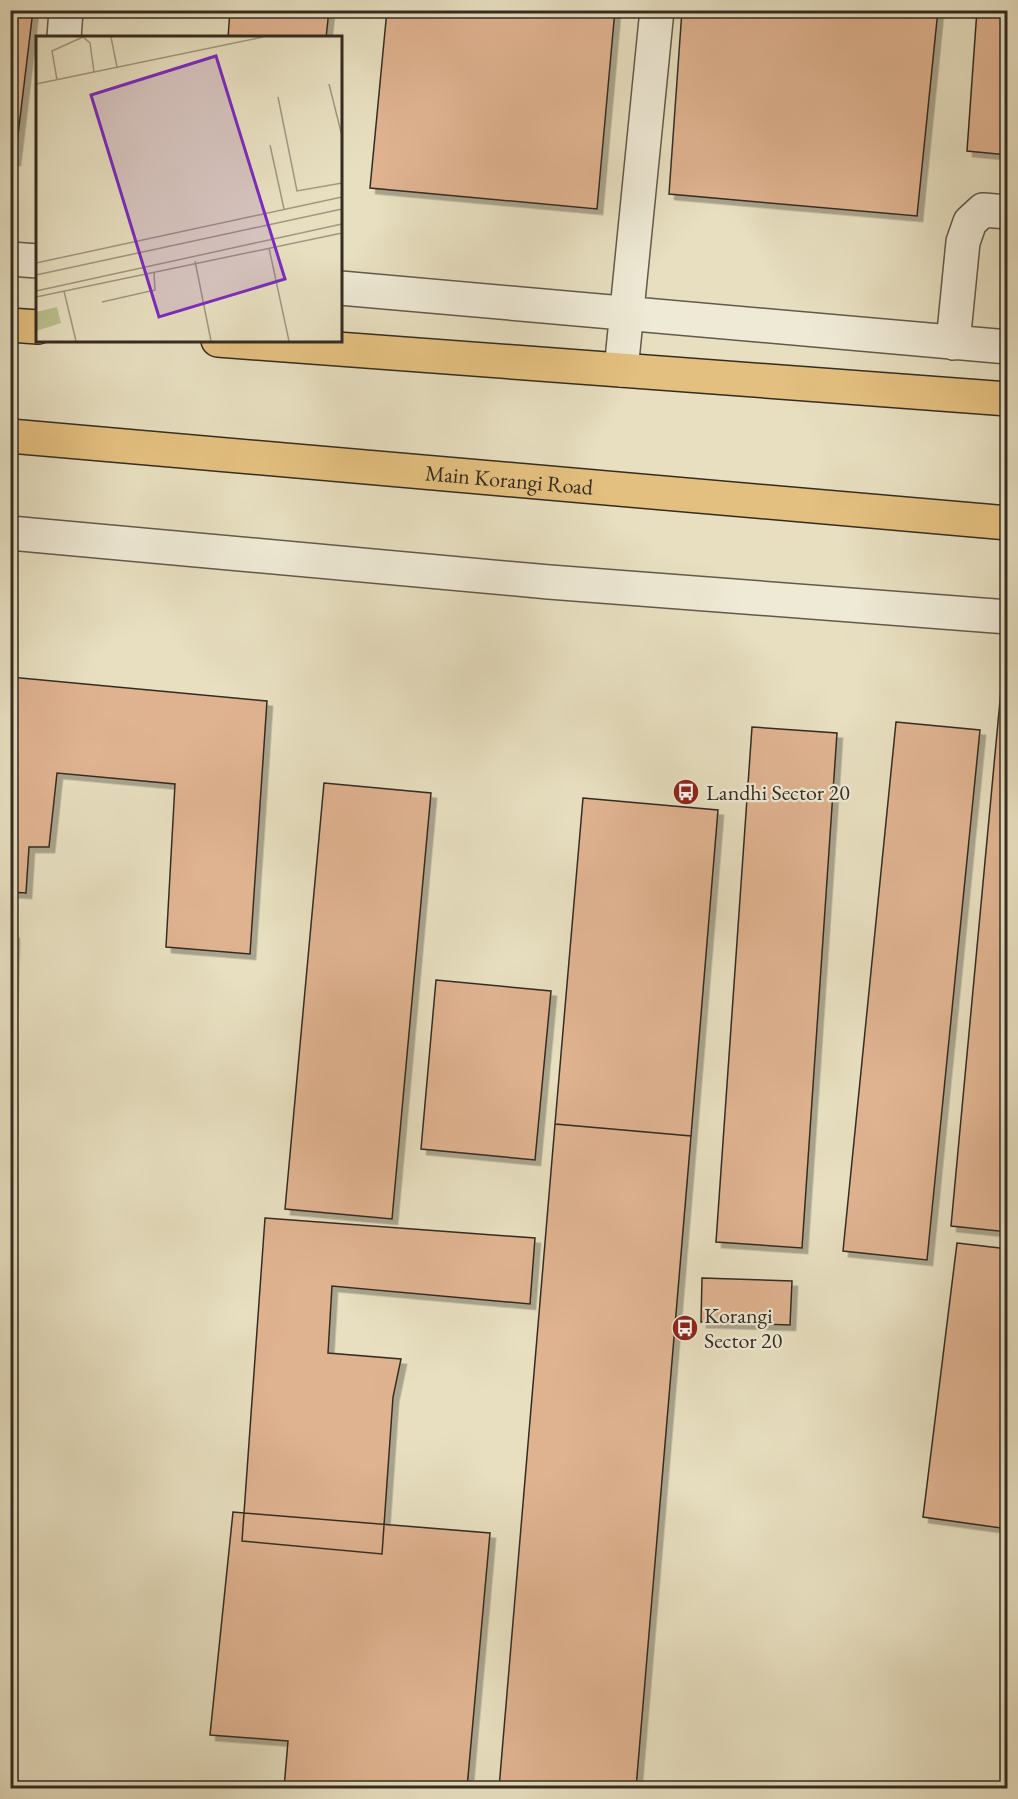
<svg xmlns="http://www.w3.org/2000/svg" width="1018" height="1799" viewBox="0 0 1018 1799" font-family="'EB Garamond',serif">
  <defs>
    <filter id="shadow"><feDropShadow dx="5.5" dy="5.5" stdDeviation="0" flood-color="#0004"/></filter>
  </defs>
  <rect width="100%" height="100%" fill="#e7dfc0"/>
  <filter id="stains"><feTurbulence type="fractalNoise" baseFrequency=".00333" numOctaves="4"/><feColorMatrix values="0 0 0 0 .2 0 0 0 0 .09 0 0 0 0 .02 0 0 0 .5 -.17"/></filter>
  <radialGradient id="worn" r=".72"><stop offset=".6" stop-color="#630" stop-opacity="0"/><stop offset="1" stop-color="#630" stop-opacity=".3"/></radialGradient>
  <path fill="#dfb390" stroke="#352c21" stroke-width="1.5" filter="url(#shadow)" d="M 10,10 L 33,10 L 15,160 L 10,160 Z
    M 230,10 L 329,10 L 326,38 L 228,38 Z
    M 387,10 L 615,10 L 597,209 L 370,188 Z
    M 682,10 L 938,10 L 917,216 L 669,194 Z
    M 977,10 L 1008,10 L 1008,155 L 967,151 Z
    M 10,677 L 267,701 L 250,954 L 166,947 L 175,784 L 57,773 L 49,847 L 29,847 L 26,893 L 10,892 Z
    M 1001,690 L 1008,691 L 1008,1232 L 951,1226 Z
    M 896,722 L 980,730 L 927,1260 L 843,1251 Z
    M 752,727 L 837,733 L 802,1248 L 716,1242 Z
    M 324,783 L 431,793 L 392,1219 L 285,1209 Z
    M 583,798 L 718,810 L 691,1136 L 555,1124 Z
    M 10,932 L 14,933 L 12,1008 L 10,1008 Z
    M 436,980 L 551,991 L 535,1160 L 421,1149 Z
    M 555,1124 L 691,1136 L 636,1788 L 499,1788 Z
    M 265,1218 L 535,1238 L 530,1304 L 332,1286 L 328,1353 L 401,1359 L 393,1397 L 382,1554 L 242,1541 Z
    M 957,1243 L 1008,1249 L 1008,1529 L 923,1517 Z
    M 702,1278 L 792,1281 L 790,1325 L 701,1322 Z
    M 233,1512 L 490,1533 L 467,1788 L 284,1788 L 288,1741 L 210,1735 Z"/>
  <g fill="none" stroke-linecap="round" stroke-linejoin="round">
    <defs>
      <path id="minor" d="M 64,38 L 66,10
        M 10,259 L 38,261
        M 340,288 L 1008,347
        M 953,343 L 963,242 L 970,222 L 983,210 L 1008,212
        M 621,370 L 657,10
        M 10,533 L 549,582 L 1008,617"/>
      <g id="major">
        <path d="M 10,325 L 38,327"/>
        <path d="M 218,340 L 1008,399"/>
        <path id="s1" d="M 10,436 L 1008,523"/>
      </g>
    </defs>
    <use href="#minor" stroke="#625949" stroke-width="36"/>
    <use href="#major" stroke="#352c21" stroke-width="36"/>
    <use href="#minor" stroke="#efead6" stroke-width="33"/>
    <use href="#major" stroke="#e4c080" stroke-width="33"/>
  </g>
  <defs>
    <symbol id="bus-disc" viewBox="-11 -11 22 22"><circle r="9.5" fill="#8f2418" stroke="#efead6"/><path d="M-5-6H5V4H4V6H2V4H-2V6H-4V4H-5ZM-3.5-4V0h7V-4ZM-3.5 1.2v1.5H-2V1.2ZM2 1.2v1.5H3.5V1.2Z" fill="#fff"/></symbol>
  </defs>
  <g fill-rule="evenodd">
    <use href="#bus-disc" x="671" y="777" width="30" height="30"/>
    <use href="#bus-disc" x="670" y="1313" width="30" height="30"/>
  </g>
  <g text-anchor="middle" stroke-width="4.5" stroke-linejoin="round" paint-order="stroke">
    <g font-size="22" fill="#352c21" stroke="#efead6">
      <text dy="8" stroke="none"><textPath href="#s1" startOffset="501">Main Korangi Road</textPath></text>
    </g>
    <g font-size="22" fill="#352c21" stroke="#efead6" text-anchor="start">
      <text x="706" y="800">Landhi Sector 20</text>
      <text x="704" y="1323">Korangi<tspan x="704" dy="25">Sector 20</tspan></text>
    </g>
  </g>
  <g transform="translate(36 36)">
    <rect width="306" height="306" fill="#e7dfc0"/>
    <path d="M 21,271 L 25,287 L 0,295 L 0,276 Z" fill="#bac18f"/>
    <path fill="none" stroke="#a09780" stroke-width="1.5" d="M 75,1 L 81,31M 21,44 L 16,15 L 47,1 L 54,7 L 58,36M 0,48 L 227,1M 293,48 L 306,100M 242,61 L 261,155 L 306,147M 234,109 L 248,173M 233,212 L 253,305M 159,225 L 175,305M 0,227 L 306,161M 0,239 L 306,173M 0,255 L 306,188M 28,255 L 40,305M 0,261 L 306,197M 66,266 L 119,254 L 118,236"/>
    <path fill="#7b2cbf" fill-opacity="0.15" stroke="#7b2cbf" stroke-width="3" d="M 180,20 L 249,243 L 123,281 L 55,59 Z"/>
    <rect width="306" height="306" fill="none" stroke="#352c21" stroke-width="3"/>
  </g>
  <rect width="1018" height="1799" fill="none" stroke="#e7dfc0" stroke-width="36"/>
  <rect x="12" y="12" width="994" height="1775" fill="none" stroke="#352c21" stroke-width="3"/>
  <rect x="18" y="18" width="982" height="1763" fill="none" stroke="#352c21" stroke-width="1.5"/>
  <rect width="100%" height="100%" filter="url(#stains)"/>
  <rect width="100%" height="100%" fill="url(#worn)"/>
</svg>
